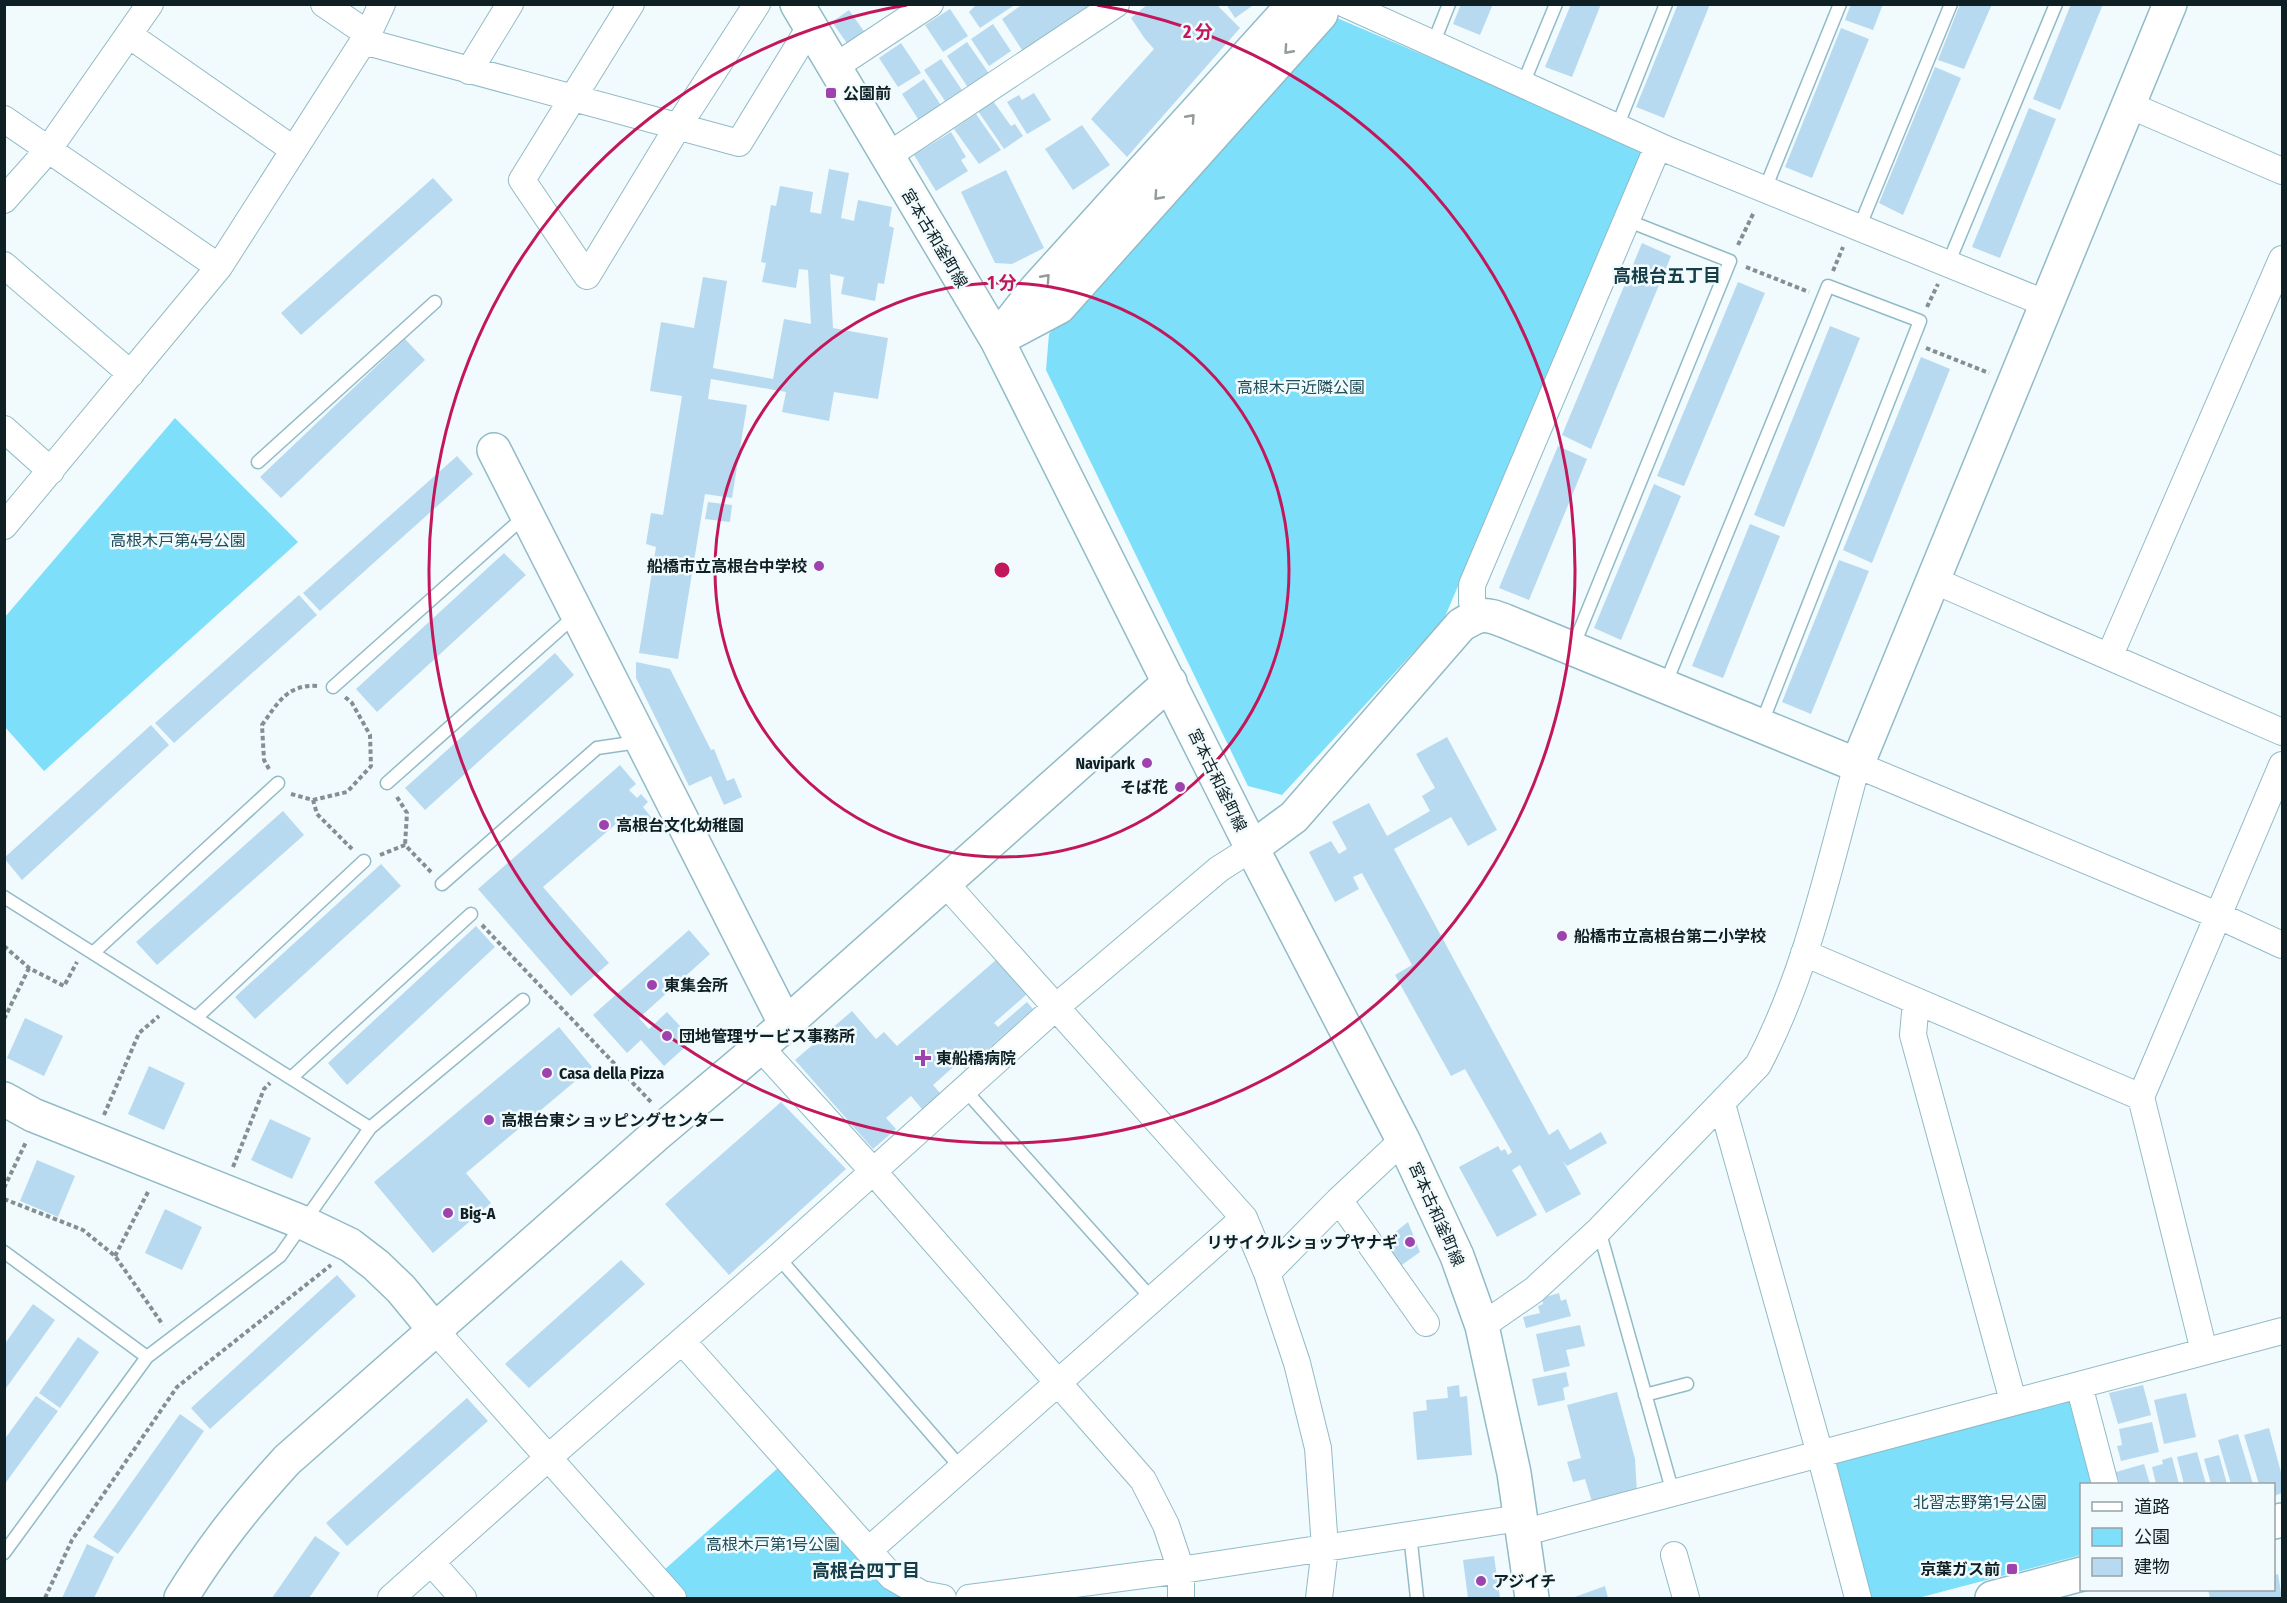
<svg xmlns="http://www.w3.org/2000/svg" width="2287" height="1603" viewBox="0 0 2287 1603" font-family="'Fira Sans Condensed','Noto Sans JP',sans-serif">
  <rect width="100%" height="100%" fill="#f1fafc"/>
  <path fill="#7ddff9" d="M 1337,18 L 1644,149 L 1444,619 L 1282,795 L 1248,786 L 1046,370 L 1049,334 L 1327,23 Z
    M 175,418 L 298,542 L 44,771 L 5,727 L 5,617 Z
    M 2063,1400 L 2075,1404 L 2096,1484 L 2082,1484 L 2081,1555 L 1918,1598 L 1868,1598 L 1832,1470 L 1839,1461 Z
    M 779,1467 L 907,1598 L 687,1598 L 663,1571 Z"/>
  <path fill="#b8daf1" d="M 977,4 L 1016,4 L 980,28 L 969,12 Z
    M 1023,4 L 1089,4 L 1086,7 L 1088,10 L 1024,53 L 1002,19 Z
    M 1148,4 L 1216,4 L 1240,28 L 1127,157 L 1091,119 L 1154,49 L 1145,39 L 1131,18 Z
    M 1226,4 L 1255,4 L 1235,18 Z
    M 1461,4 L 1493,4 L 1480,35 L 1453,24 Z
    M 1571,4 L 1601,4 L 1572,77 L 1545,67 Z
    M 1678,4 L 1710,4 L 1664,118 L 1636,107 Z
    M 1851,4 L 1883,4 L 1873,30 L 1845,20 Z
    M 1960,4 L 1992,4 L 1964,69 L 1938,60 Z
    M 2071,4 L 2103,4 L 2060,110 L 2033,99 Z
    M 950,9 L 968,36 L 943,52 L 925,25 Z
    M 849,10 L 868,37 L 851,49 L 832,22 Z
    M 993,24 L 1011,51 L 989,66 L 971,39 Z
    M 1841,28 L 1869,39 L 1812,178 L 1785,167 Z
    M 967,42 L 990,75 L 969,89 L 947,56 Z
    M 901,43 L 921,73 L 898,87 L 879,58 Z
    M 941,59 L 962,90 L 945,101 L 924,70 Z
    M 1935,67 L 1961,78 L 1903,215 L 1879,203 Z
    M 924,79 L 942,107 L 920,122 L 902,94 Z
    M 1034,93 L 1051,120 L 1027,134 L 1007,102 L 1019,95 L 1022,100 Z
    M 993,101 L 1011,126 L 1015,124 L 1023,136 L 1004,149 L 978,111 Z
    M 2029,108 L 2056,119 L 2000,258 L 1972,247 Z
    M 976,114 L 1001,150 L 979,164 L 954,129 Z
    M 1082,125 L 1110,165 L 1073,190 L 1045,149 Z
    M 951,132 L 966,157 L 961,160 L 968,171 L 936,191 L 914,155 Z
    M 829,169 L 849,173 L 841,218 L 854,221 L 858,200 L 892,207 L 889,226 L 894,228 L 884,284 L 878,283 L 875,301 L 841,294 L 844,277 L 830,274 L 833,328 L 888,338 L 878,399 L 834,392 L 829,421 L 782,412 L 786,392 L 711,379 L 708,399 L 747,405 L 732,498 L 705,494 L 678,659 L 639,653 L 656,547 L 646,544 L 651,513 L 663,515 L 682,396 L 650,391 L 661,322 L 694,328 L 703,277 L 727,281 L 713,368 L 773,379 L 784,319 L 811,324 L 808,270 L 799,269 L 796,288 L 762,282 L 766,263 L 761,262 L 771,205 L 776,206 L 780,186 L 813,192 L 810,212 L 821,214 Z
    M 1006,170 L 1044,248 L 1012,264 L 995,263 L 961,192 Z
    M 433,178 L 453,200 L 301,335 L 281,313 Z
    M 1642,243 L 1671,256 L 1591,449 L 1562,435 Z
    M 1738,282 L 1765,293 L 1684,486 L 1657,476 Z
    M 1830,326 L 1860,338 L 1784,527 L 1754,515 Z
    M 405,339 L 425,360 L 281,498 L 260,477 Z
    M 1921,357 L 1950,369 L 1872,563 L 1843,550 Z
    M 1558,446 L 1587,459 L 1529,600 L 1499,588 Z
    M 457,456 L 473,474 L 320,611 L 303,593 Z
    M 1654,484 L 1681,496 L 1621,640 L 1594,628 Z
    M 708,502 L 732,505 L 730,522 L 705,519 Z
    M 1750,524 L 1780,536 L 1723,678 L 1692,666 Z
    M 504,553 L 526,575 L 377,712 L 356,689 Z
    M 1839,560 L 1869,571 L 1811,714 L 1782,702 Z
    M 299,595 L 317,615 L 174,743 L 155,723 Z
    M 555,653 L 574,675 L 425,810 L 405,788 Z
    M 636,662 L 670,669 L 711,750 L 714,749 L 727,781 L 734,778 L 742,797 L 724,805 L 711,776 L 689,786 L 636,678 Z
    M 151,725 L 169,745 L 22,880 L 4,858 Z
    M 1447,737 L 1497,830 L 1468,846 L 1451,817 L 1394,849 L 1549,1135 L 1558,1129 L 1570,1150 L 1601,1132 L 1607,1143 L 1567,1166 L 1563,1161 L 1581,1194 L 1546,1213 L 1520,1165 L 1512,1170 L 1537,1215 L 1497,1237 L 1459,1167 L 1498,1146 L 1501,1151 L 1505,1149 L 1508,1155 L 1512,1152 L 1465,1069 L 1451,1076 L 1395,975 L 1412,965 L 1362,873 L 1353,877 L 1359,889 L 1335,902 L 1309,852 L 1331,841 L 1339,854 L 1347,849 L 1332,822 L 1369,803 L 1387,836 L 1430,811 L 1422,796 L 1435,788 L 1416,754 Z
    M 620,765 L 636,784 L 629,790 L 637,798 L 641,794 L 648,802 L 643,807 L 655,822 L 640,835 L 624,817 L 543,887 L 609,963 L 571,996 L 478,889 Z
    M 283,811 L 304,835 L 157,965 L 136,942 Z
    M 381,864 L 401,886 L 255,1019 L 235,997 Z
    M 476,926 L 495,947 L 347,1085 L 328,1063 Z
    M 689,930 L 710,954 L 639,1018 L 649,1029 L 667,1012 L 693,1040 L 664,1066 L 641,1040 L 627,1053 L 593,1015 Z
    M 996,960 L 1027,994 L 994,1023 L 998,1027 L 1027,1002 L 1033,1009 L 965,1069 L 959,1062 L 933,1085 L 940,1093 L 922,1109 L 911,1096 L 886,1118 L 896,1129 L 873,1149 L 795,1060 L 852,1011 L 876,1039 L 884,1032 L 897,1046 Z
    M 25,1018 L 63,1036 L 44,1076 L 7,1058 Z
    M 559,1027 L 592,1067 L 466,1173 L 491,1203 L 433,1253 L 374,1182 Z
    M 149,1066 L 185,1083 L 164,1130 L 128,1114 Z
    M 781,1102 L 846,1169 L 729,1275 L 665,1204 Z
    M 270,1119 L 311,1138 L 292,1179 L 251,1160 Z
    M 37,1160 L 75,1176 L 58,1217 L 20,1201 Z
    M 165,1209 L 202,1227 L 182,1270 L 145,1253 Z
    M 1408,1222 L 1420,1252 L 1399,1267 L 1383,1242 Z
    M 621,1260 L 645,1284 L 529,1388 L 505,1364 Z
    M 337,1275 L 356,1296 L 210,1429 L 191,1408 Z
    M 1559,1293 L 1561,1301 L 1566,1299 L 1571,1316 L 1526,1328 L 1523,1317 L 1540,1313 L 1538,1306 L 1543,1304 L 1542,1298 Z
    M 33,1304 L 55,1320 L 4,1391 L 4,1345 Z
    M 1580,1325 L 1585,1346 L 1566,1350 L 1570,1366 L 1544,1372 L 1536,1334 Z
    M 78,1337 L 99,1352 L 60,1408 L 39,1393 Z
    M 1566,1372 L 1569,1386 L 1563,1388 L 1565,1400 L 1538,1406 L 1532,1379 Z
    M 1459,1385 L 1460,1397 L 1467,1396 L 1472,1455 L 1417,1460 L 1413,1412 L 1427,1410 L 1426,1400 L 1448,1398 L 1447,1387 Z
    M 2143,1385 L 2151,1415 L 2118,1424 L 2109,1393 Z
    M 1617,1392 L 1635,1459 L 1637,1493 L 1593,1505 L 1585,1479 L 1573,1482 L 1567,1462 L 1581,1458 L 1567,1405 Z
    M 2186,1393 L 2196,1437 L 2164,1444 L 2154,1400 Z
    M 36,1396 L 58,1411 L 4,1485 L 4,1440 Z
    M 467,1398 L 488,1421 L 347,1546 L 326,1523 Z
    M 180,1414 L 204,1431 L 118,1554 L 93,1537 Z
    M 2152,1422 L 2159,1452 L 2121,1461 L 2117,1446 L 2122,1445 L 2119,1429 Z
    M 2269,1428 L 2282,1476 L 2282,1493 L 2274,1496 L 2274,1484 L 2259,1484 L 2244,1435 Z
    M 2238,1434 L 2253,1484 L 2231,1484 L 2218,1440 Z
    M 2197,1452 L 2206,1484 L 2184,1484 L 2177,1457 Z
    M 2219,1455 L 2227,1484 L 2211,1484 L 2204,1459 Z
    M 2172,1457 L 2179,1484 L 2156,1484 L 2152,1467 L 2163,1464 L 2162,1460 Z
    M 2144,1464 L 2150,1484 L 2120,1484 L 2116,1472 Z
    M 315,1536 L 340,1553 L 309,1598 L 272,1598 Z
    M 87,1544 L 114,1557 L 94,1598 L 62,1598 Z
    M 1494,1556 L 1500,1598 L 1468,1598 L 1463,1560 Z
    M 2278,1574 L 2282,1598 L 2210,1598 L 2208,1590 L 2274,1590 L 2274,1575 Z
    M 1605,1586 L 1608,1598 L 1572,1598 Z"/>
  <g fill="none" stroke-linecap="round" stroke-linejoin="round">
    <defs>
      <path id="lane" d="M 1433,44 L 1449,4
        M 1523,84 L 1556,4
        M 1617,127 L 1666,4
        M 1765,189 L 1840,4
        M 1859,228 L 1951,4
        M 1948,264 L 2056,4
        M 258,462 L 435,302
        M 1573,647 L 1730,261 L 1626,220
        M 1665,685 L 1828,286 L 1920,321 L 1761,725
        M 333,687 L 525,516
        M 387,783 L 577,614
        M 442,884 L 597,748 L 638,742
        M 4,897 L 370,1128
        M 93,953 L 278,783
        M 196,1018 L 364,861
        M 291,1078 L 471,914
        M 965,1090 L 1153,1300
        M 1599,1230 L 1673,1493
        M 4,1252 L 147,1357
        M 778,1257 L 962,1469
        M 1645,1395 L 1687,1384
        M 1410,1534 L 1417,1598
        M 4,1553 L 147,1357 L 280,1256 L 370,1128 L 523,1000"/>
      <path id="street" d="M 324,4 L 368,34
        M 631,4 L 522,180 L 587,276 L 677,128 L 757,4
        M 1345,4 L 1668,150 L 2047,304
        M 129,35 L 294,150
        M 363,41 L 739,143 L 810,27
        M 833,68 L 930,4
        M 469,71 L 510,4
        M 2129,105 L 2282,171
        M 4,119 L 219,267
        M 886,157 L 1116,4
        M 4,200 L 48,150 L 150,4
        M 4,265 L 131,374
        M 4,429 L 51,471
        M 4,526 L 219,267 L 368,34 L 382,4
        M 1933,580 L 2282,732
        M 1477,615 L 1472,602 L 1472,585 L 1658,146
        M 2110,655 L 2282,259
        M 945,883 L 1244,1218 L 1267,1273 L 1297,1363 L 1318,1448 L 1325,1548 L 1319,1598
        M 1804,953 L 2141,1097
        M 1916,1001 L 1913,1035 L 2013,1401
        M 760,1047 L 873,1171 L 1143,1480 L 1166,1525 L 1181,1570 L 1181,1598
        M 1722,1104 L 1820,1454 L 1858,1598
        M 1339,1200 L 1426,1323
        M 1267,1273 L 1339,1200 L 1403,1140
        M 1482,1326 L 1534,1290 L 1599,1230 L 1758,1065 C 1807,972 1829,866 1857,765 L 2217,915 L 2282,945
        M 434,1329 L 673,1598
        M 682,1341 L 892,1577 L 922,1594 L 943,1598
        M 2204,1351 L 2141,1097 L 2282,765
        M 2079,1385 L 2105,1484
        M 1522,1533 L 2282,1331
        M 869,1550 L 1244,1218
        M 1674,1555 L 1686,1598
        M 431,1562 L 463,1598
        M 391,1598 L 548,1458 L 778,1257 L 1056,1007 L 1219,869 L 1252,848
        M 969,1598 L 1181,1570 L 1520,1518"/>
      <path id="secondary" d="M 797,4 L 997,340 L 1252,848 L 1403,1140 L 1457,1256 L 1482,1326 L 1497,1395 L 1514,1473 L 1532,1598
        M 1003,331 L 1036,289 L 1294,4
        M 997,340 L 1059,307 L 1321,14 L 1323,4
        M 494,450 L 785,1023
        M 1252,848 L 1294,817 L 1461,625 C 1481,613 1484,613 1505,621 L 1857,765 L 2170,4
        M 4,1099 L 33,1115 L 304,1223 L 350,1245 L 376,1265 L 401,1289 L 434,1329
        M 2274,1522 L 2282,1520
        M 181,1598 C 213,1546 246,1505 287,1460 L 657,1134 L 760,1047 L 1170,682
        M 1992,1598 L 2082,1574"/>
    </defs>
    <use href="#lane" stroke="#91bbc7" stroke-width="15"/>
    <use href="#street" stroke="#91bbc7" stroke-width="28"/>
    <use href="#secondary" stroke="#91bbc7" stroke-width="36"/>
    <path stroke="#839093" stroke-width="4" stroke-dasharray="4.5 3" stroke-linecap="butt" d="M 1738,245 L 1754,212
      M 1746,267 L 1809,292
      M 1833,271 L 1843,247
      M 1927,307 L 1938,284
      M 1926,348 L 1989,373
      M 269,769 L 264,760 L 262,725 C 277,704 287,684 317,686
      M 291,794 L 313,800 L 317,814 L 352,849
      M 397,797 L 407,813 L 405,845
      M 313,800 L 347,792 L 371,766 L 370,735 L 352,703 L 345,697
      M 380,855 L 405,845 L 431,872
      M 482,925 L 651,1102
      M 4,946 L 29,968 L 64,986 L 77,962
      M 4,1019 L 29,968
      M 104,1115 L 139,1033 L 159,1016
      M 233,1167 L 264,1089 L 270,1083
      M 4,1188 L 26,1142
      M 4,1199 L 83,1230 L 115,1256 L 163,1325
      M 115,1256 L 149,1190
      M 45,1598 L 72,1540 L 177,1387 L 331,1265"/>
    <use href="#lane" stroke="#fff" stroke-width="12"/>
    <use href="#street" stroke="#fff" stroke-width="26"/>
    <use href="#secondary" stroke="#fff" stroke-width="33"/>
  </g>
  <defs><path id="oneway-chevron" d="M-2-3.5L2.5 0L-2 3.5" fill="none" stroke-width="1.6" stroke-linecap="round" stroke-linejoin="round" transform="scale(1.5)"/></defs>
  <g stroke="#939b9c">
    <use href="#oneway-chevron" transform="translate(1288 50) rotate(132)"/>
    <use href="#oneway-chevron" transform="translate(1191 118) rotate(-48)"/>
    <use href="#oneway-chevron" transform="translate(1158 196) rotate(132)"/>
    <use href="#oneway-chevron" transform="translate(1046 278) rotate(-48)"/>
  </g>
  <g fill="none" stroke="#c2185b" stroke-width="3">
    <circle cx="1002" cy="570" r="287"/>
    <path d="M1097 5A573 573 0 1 1 907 5"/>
  </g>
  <g fill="#9e43ae" stroke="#f1fafc" stroke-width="2">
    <rect x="825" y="87" width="12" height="12" rx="3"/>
    <circle cx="819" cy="566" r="6"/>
    <circle cx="1147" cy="763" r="6"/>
    <circle cx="1180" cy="787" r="6"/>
    <circle cx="604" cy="825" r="6"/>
    <circle cx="1562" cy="936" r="6"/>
    <circle cx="652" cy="985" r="6"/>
    <circle cx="667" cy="1036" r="6"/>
    <path d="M920 1049h6v6h6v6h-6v6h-6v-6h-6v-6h6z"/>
    <circle cx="547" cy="1073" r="6"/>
    <circle cx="489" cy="1120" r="6"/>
    <circle cx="448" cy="1213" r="6"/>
    <circle cx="1410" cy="1242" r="6"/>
    <rect x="2006" y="1563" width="12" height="12" rx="3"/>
    <circle cx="1481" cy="1581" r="6"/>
  </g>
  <g text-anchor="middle" stroke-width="5" stroke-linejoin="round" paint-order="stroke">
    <g font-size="16" font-weight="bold" fill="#0f2024" stroke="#f1fafc" text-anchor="start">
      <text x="843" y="99">公園前</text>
      <text x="807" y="572" text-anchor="end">船橋市立高根台中学校</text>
      <text x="1135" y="769" text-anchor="end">Navipark</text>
      <text x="1168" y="793" text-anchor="end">そば花</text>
      <text x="616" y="831">高根台文化幼稚園</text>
      <text x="1574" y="942">船橋市立高根台第二小学校</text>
      <text x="664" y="991">東集会所</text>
      <text x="679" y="1042">団地管理サービス事務所</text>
      <text x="936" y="1064">東船橋病院</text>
      <text x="559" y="1079">Casa della Pizza</text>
      <text x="501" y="1126">高根台東ショッピングセンター</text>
      <text x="460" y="1219">Big-A</text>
      <text x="1398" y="1248" text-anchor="end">リサイクルショップヤナギ</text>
      <text x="2000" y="1575" text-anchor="end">京葉ガス前</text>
      <text x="1493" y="1587">アジイチ</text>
    </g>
    <g font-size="16" fill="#0f2024" stroke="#f1fafc">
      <text transform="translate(935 238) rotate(59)" y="6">宮本古和釜町線</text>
      <text transform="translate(1218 780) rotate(64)" y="6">宮本古和釜町線</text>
      <text transform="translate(1437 1214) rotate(66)" y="6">宮本古和釜町線</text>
    </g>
    <g font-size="16" fill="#204e5a" stroke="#f1fafc">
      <text x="1301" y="393">高根木戸近隣公園</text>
      <text x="178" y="546">高根木戸第4号公園</text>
      <text x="1980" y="1508">北習志野第1号公園</text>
      <text x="773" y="1550">高根木戸第1号公園</text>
    </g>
    <g font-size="18" font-weight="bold" fill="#163e48" stroke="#f1fafc">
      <text x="1667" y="282">高根台五丁目</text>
      <text x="866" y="1577">高根台四丁目</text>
    </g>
  </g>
  <circle cx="1002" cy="570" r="9" fill="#c2185b" stroke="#f1fafc" stroke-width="3"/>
  <g font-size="18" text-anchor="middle" font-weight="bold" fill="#c2185b" stroke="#f1fafc" stroke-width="5" stroke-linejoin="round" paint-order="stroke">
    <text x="1198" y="38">2 分</text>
    <text x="1002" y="289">1 分</text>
  </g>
  <rect width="2287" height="1603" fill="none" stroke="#0f2024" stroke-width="12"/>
  <rect x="2080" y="1483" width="195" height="108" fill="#f1fafc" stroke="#97a3a6" stroke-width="1.5"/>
  <rect x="2092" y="1502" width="30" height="9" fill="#ffffff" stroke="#97a3a6" stroke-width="1.5"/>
  <text x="2134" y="1513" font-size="18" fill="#0f2024">道路</text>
  <rect x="2092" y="1528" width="30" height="18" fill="#7ddff9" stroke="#97a3a6" stroke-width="1.5"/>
  <text x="2134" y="1543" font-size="18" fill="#0f2024">公園</text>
  <rect x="2092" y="1558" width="30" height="18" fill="#b8daf1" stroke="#97a3a6" stroke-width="1.5"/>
  <text x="2134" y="1573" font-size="18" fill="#0f2024">建物</text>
</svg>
